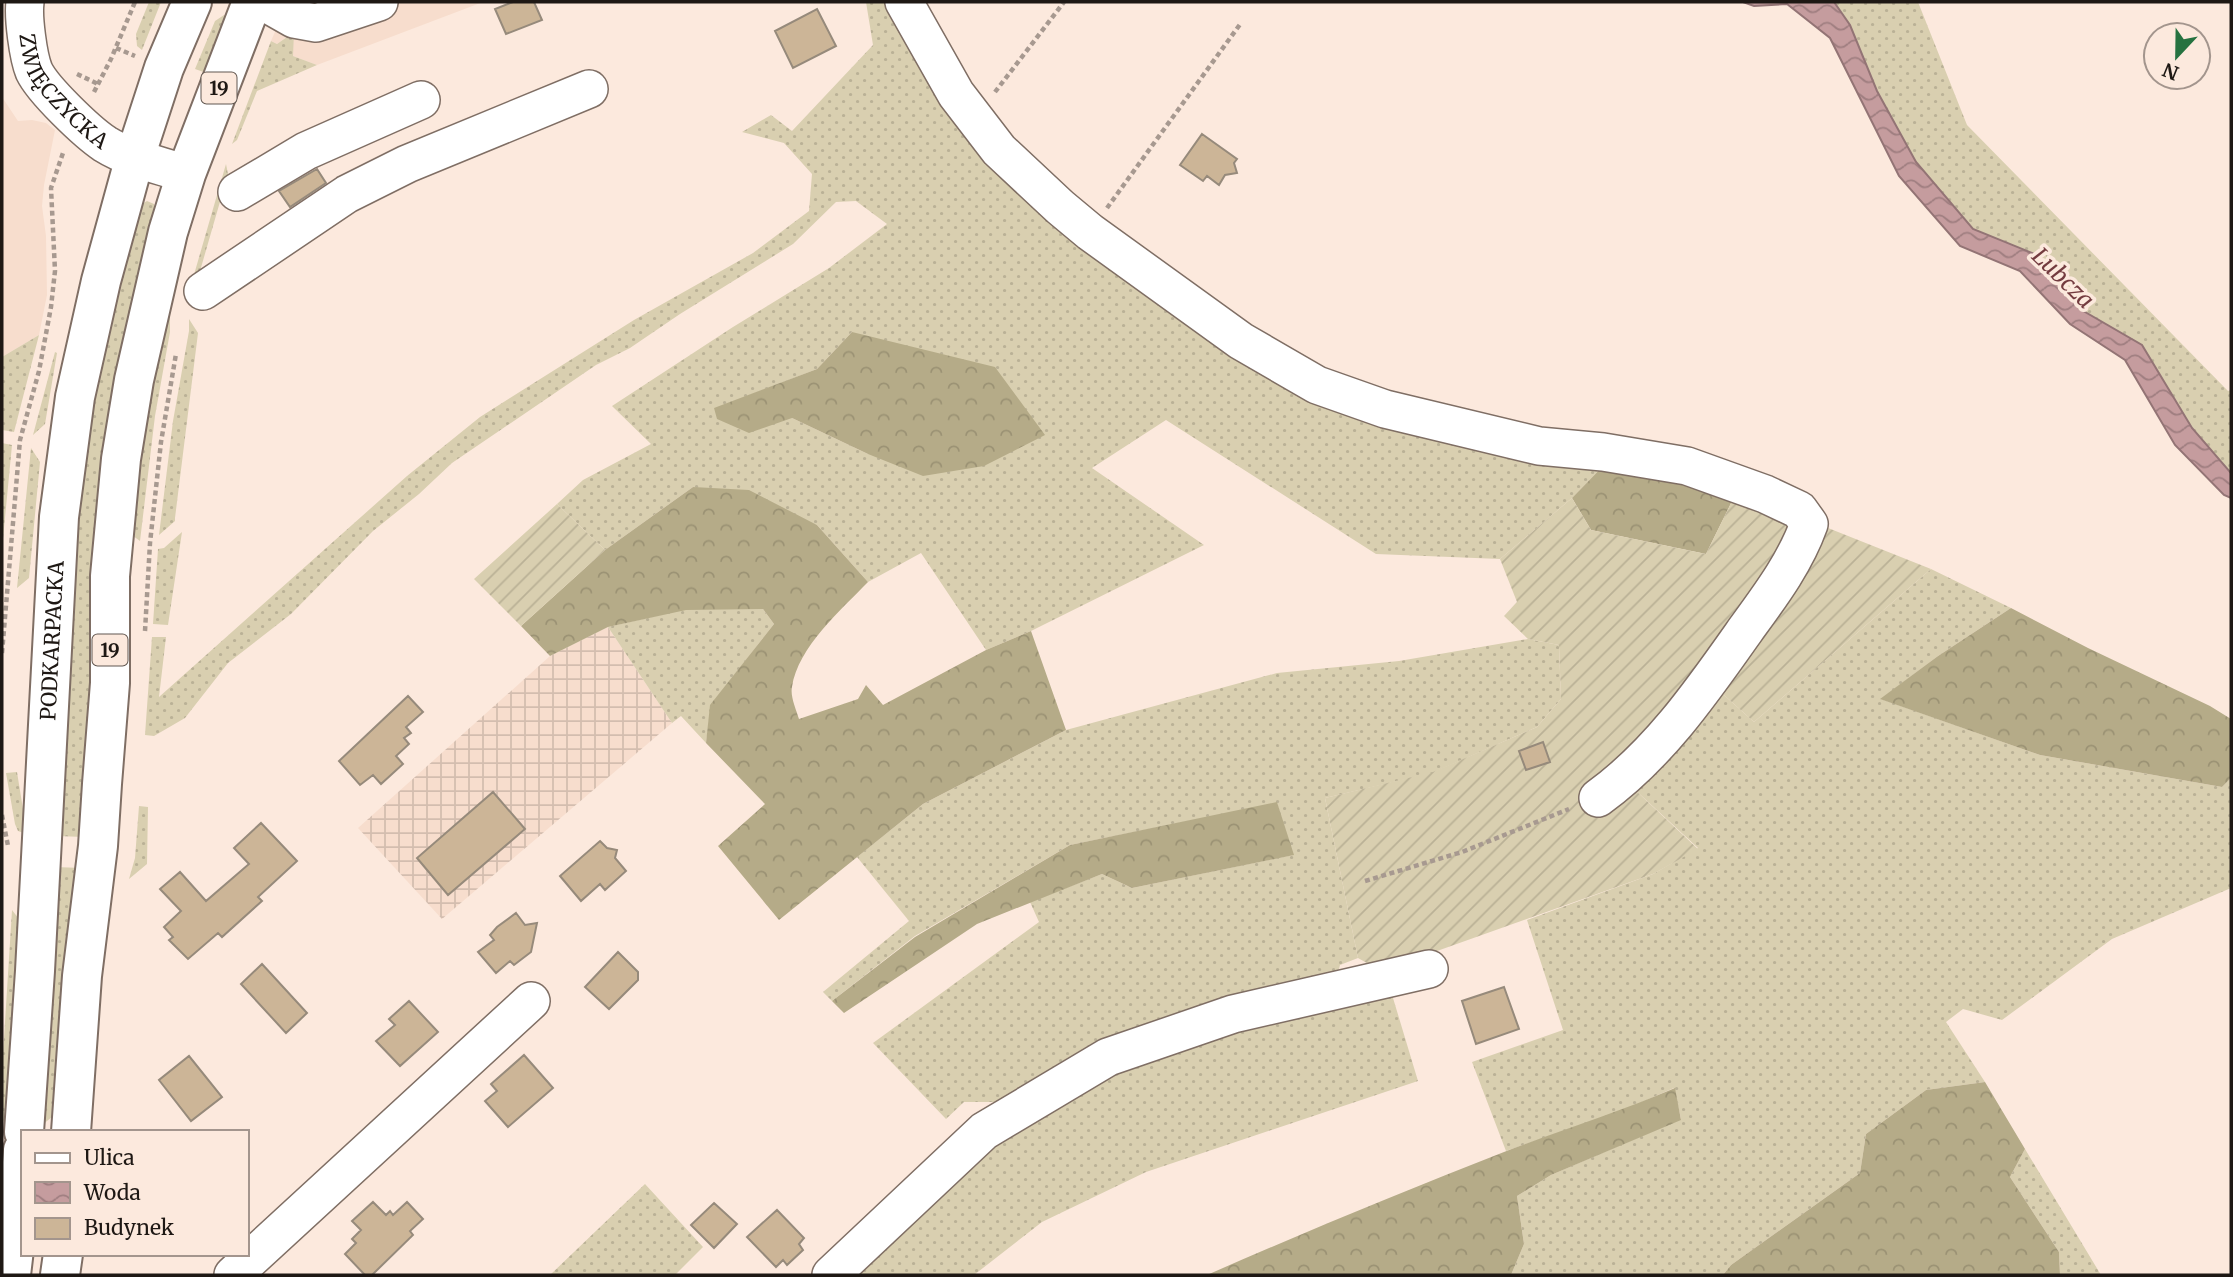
<svg xmlns="http://www.w3.org/2000/svg" width="2233" height="1277" viewBox="0 0 2233 1277" font-family="Merriweather,serif">
  <defs>
    <pattern id="industrial-grid" width="8" height="8" patternUnits="userSpaceOnUse" patternTransform="scale(1.75)"><rect width="8" height="8" fill="#f7ddcd"/><path d="M0 4h8M4 0v8" fill="none" stroke="#d3bdaf"/></pattern>
    <pattern id="grass-dots" width="8" height="8" patternUnits="userSpaceOnUse" patternTransform="scale(1.75)"><rect width="8" height="8" fill="#d9cfb0"/><path d="M2 2h.1M6 6h.1" fill="none" stroke="#bab196" stroke-width="1.8" stroke-linecap="round"/></pattern>
    <pattern id="forest-crowns" width="20" height="18" patternUnits="userSpaceOnUse" patternTransform="scale(1.75)"><rect width="20" height="18" fill="#b5ab88"/><path d="M2 6a3 3 0 1 1 6 0M12 15a3 3 0 1 1 6 0" fill="none" stroke="#9b9274"/></pattern>
    <pattern id="garden-furrows" width="10" height="10" patternUnits="userSpaceOnUse" patternTransform="scale(1.75)"><rect width="10" height="10" fill="#d9cfb0"/><path d="M-1 1l2-2M0 10L10 0M9 11l2-2" fill="none" stroke="#bab196"/></pattern>
    <pattern id="water-waves" width="16" height="10" patternUnits="userSpaceOnUse" patternTransform="scale(1.75)"><rect width="16" height="10" fill="#c59c9e"/><path d="M0 5q4-4 8 0t8 0" fill="none" stroke="#9f7e80"/></pattern>
  </defs>
  <rect width="100%" height="100%" fill="#fce9dd"/>
  <path fill="#f7ddcd" d="M 288,2 L 483,2 L 317,65 L 293,56 L 288,36 L 277,44 L 271,41 Z
    M 2,97 L 18,121 L 32,120 L 46,123 L 55,130 L 44,185 L 42,206 L 46,236 L 47,295 L 39,335 L 2,357 Z"/>
  <path fill="url(#industrial-grid)" d="M 608,627 L 672,723 L 442,919 L 358,828 L 550,656 Z"/>
  <path fill="url(#grass-dots)" fill-rule="evenodd" d="M 149,2 L 161,2 L 142,50 L 137,46 L 136,34 Z
    M 866,2 L 889,2 L 910,45 L 1228,344 L 1608,461 L 1572,498 L 1500,559 L 1376,554 L 1166,420 L 1092,468 L 1204,545 L 1031,631 L 986,650 L 921,553 L 868,582 L 817,525 L 693,487 L 605,550 L 557,504 L 583,480 L 651,444 L 612,406 L 733,327 L 829,268 L 887,224 L 856,201 L 836,202 L 793,244 L 680,314 L 630,348 L 596,365 L 452,463 L 419,494 L 373,531 L 291,614 L 228,663 L 185,718 L 154,736 L 145,735 L 152,637 L 166,637 L 159,697 L 407,476 L 480,417 L 634,320 L 753,253 L 809,211 L 812,174 L 784,143 L 742,132 L 771,115 L 792,131 L 873,45 ZM 852,332 L 868,454 L 792,418 L 714,409 L 817,369 Z
    M 1834,2 L 1918,2 L 1967,125 L 2228,391 L 2231,390 L 2231,473 L 2192,428 L 2142,345 L 2080,309 L 2037,255 L 1973,229 L 1916,162 L 1877,91 L 1850,25 Z
    M 224,15 L 229,17 L 212,75 L 195,69 L 215,21 Z
    M 294,32 L 293,56 L 317,65 L 257,91 L 237,140 L 232,144 L 271,41 L 277,44 Z
    M 226,164 L 228,174 L 198,278 L 191,285 Z
    M 147,201 L 154,204 L 155,209 L 84,837 L 57,836 L 78,514 L 84,460 L 101,352 L 142,204 Z
    M 170,315 L 170,332 L 155,416 L 140,541 L 129,533 L 161,320 Z
    M 189,319 L 198,333 L 175,518 L 175,521 L 159,535 L 173,421 L 189,331 Z
    M 39,335 L 14,432 L 2,430 L 2,357 Z
    M 55,352 L 57,353 L 45,424 L 33,435 Z
    M 2,443 L 12,445 L 2,549 Z
    M 31,448 L 40,462 L 29,578 L 17,588 Z
    M 182,532 L 168,625 L 153,624 L 158,549 L 164,548 Z
    M 1931,569 L 2011,608 L 1938,656 L 1881,699 L 2040,755 L 2222,787 L 2231,778 L 2231,888 L 2112,939 L 2002,1020 L 1963,1009 L 1946,1022 L 1985,1082 L 1926,1090 L 1866,1134 L 1860,1173 L 1731,1265 L 1723,1275 L 1511,1275 L 1524,1244 L 1517,1196 L 1551,1175 L 1681,1119 L 1674,1088 L 1626,1109 L 1506,1151 L 1472,1062 L 1563,1030 L 1527,920 L 1653,874 L 1698,848 L 1633,788 L 1714,686 L 1754,722 Z
    M 686,609 L 763,609 L 774,624 L 711,705 L 706,743 L 681,716 L 672,723 L 608,627 Z
    M 1528,639 L 1559,645 L 1561,699 L 1537,727 L 1432,773 L 1325,798 L 1358,958 L 1340,965 L 1338,973 L 1085,1055 L 996,1102 L 964,1102 L 946,1119 L 873,1043 L 1039,922 L 1030,902 L 1102,874 L 1132,888 L 1293,855 L 1277,803 L 1070,845 L 915,936 L 832,1001 L 823,992 L 909,921 L 857,857 L 923,804 L 1066,730 L 1277,673 L 1399,661 Z
    M 17,772 L 27,834 L 18,831 L 15,824 L 6,773 Z
    M 139,806 L 148,807 L 147,864 L 129,879 L 135,858 Z
    M 55,867 L 82,868 L 58,1107 L 52,1117 L 42,1125 Z
    M 12,910 L 22,923 L 10,1114 L 2,1122 L 2,1070 Z
    M 1390,988 L 1418,1081 L 1146,1172 L 1042,1222 L 974,1275 L 860,1275 L 855,1270 L 975,1149 L 1150,1055 Z
    M 2025,1149 L 2101,1275 L 2060,1275 L 2059,1252 L 2010,1177 Z
    M 645,1184 L 703,1247 L 675,1275 L 550,1275 Z"/>
  <path fill="url(#forest-crowns)" d="M 852,332 L 995,367 L 1045,435 L 984,466 L 923,476 L 868,454 L 792,418 L 749,433 L 717,419 L 714,408 L 817,369 Z
    M 1608,461 L 1737,491 L 1706,554 L 1591,530 L 1572,498 Z
    M 693,487 L 749,490 L 817,525 L 868,582 C 841,610 798,647 792,687 C 790,696 796,709 799,719 L 858,699 L 866,685 L 883,705 L 986,650 L 1031,631 L 1066,730 L 923,804 L 779,920 L 718,846 L 765,804 L 706,743 L 710,705 L 774,624 L 763,609 L 686,610 L 608,627 L 550,656 L 521,626 L 605,550 Z
    M 2011,608 L 2088,648 L 2210,706 L 2231,719 L 2231,778 L 2222,787 L 2040,755 L 1880,699 L 1938,656 Z
    M 1277,802 L 1294,855 L 1132,888 L 1102,874 L 977,924 L 844,1013 L 832,1001 L 915,937 L 1070,845 Z
    M 1985,1082 L 2025,1149 L 2010,1177 L 2059,1252 L 2060,1275 L 1723,1275 L 1731,1265 L 1860,1173 L 1866,1134 L 1926,1090 Z
    M 1675,1088 L 1681,1120 L 1551,1175 L 1517,1196 L 1524,1244 L 1511,1275 L 1207,1275 C 1305,1232 1404,1191 1504,1152 C 1561,1130 1619,1112 1675,1088 Z"/>
  <path fill="url(#garden-furrows)" d="M 1737,491 L 1792,516 L 1796,540 L 1633,788 L 1698,849 L 1653,874 L 1381,971 L 1358,958 L 1325,798 L 1433,772 L 1537,727 L 1561,699 L 1559,645 L 1528,639 L 1504,616 L 1517,602 L 1500,559 L 1572,498 L 1591,530 L 1706,554 Z
    M 557,504 L 605,550 L 521,626 L 474,579 Z
    M 1823,526 L 1931,569 L 1754,722 L 1714,686 Z"/>
  <path fill="url(#water-waves)" stroke="#937475" stroke-width="2" d="M 1743,2 L 1834,2 L 1850,25 L 1877,91 L 1916,162 L 1973,229 L 2037,255 L 2080,309 L 2142,345 L 2192,428 L 2231,473 L 2231,498 L 2224,495 L 2175,445 L 2125,360 L 2070,324 L 2020,271 L 1960,246 L 1899,176 L 1830,38 L 1787,4 L 1754,6 Z"/>
  <path fill="#ccb597" stroke="#968a7b" stroke-width="2" d="M 513,2 L 534,2 L 542,20 L 506,34 L 495,9 Z
    M 817,9 L 836,46 L 793,68 L 775,31 Z
    M 1202,134 L 1237,159 L 1234,163 L 1237,173 L 1225,175 L 1219,185 L 1207,176 L 1203,181 L 1180,165 Z
    M 317,169 L 326,183 L 290,207 L 279,191 Z
    M 408,696 L 423,712 L 406,727 L 411,733 L 404,738 L 409,744 L 396,756 L 403,764 L 381,784 L 373,775 L 360,785 L 339,761 Z
    M 1543,742 L 1550,762 L 1526,770 L 1519,751 Z
    M 493,792 L 525,829 L 448,895 L 417,858 Z
    M 261,823 L 297,861 L 258,897 L 262,901 L 222,937 L 218,933 L 188,959 L 169,940 L 173,937 L 164,927 L 181,911 L 160,889 L 180,872 L 206,901 L 249,864 L 234,848 Z
    M 600,841 L 607,848 L 617,850 L 615,858 L 626,871 L 605,890 L 600,884 L 581,901 L 560,876 Z
    M 516,913 L 525,925 L 537,923 L 531,952 L 514,965 L 510,961 L 496,973 L 478,952 L 494,940 L 490,935 L 497,927 Z
    M 618,952 L 638,972 L 638,980 L 609,1009 L 585,987 Z
    M 262,964 L 307,1013 L 286,1033 L 241,984 Z
    M 1504,987 L 1519,1029 L 1476,1044 L 1462,1001 Z
    M 409,1001 L 438,1032 L 400,1066 L 376,1041 L 395,1025 L 389,1019 Z
    M 524,1055 L 553,1088 L 508,1127 L 485,1101 L 497,1091 L 491,1084 Z
    M 189,1056 L 222,1097 L 191,1121 L 159,1080 Z
    M 373,1202 L 386,1215 L 390,1211 L 393,1215 L 407,1202 L 423,1219 L 410,1231 L 413,1235 L 372,1275 L 365,1275 L 345,1254 L 356,1243 L 352,1239 L 361,1230 L 352,1221 Z
    M 714,1203 L 737,1224 L 714,1248 L 691,1225 Z
    M 777,1210 L 804,1238 L 799,1244 L 803,1250 L 787,1265 L 783,1260 L 776,1267 L 747,1237 Z"/>
  <g fill="none" stroke-linecap="round" stroke-linejoin="round">
    <defs>
      <g id="minor">
        <path id="s1" d="M 25,2 C 23,17 28,56 34,71 C 43,90 87,132 105,144 C 129,159 160,165 186,174"/>
        <path d="M 264,2 L 294,19 L 316,23 L 379,2"/>
        <path d="M 904,2 L 956,94 L 999,150 L 1060,207 L 1090,232 L 1241,341 L 1317,385 L 1385,409 L 1539,446 L 1603,452 L 1687,466 L 1765,494 L 1799,510 L 1809,524 C 1795,563 1770,596 1746,629 C 1703,690 1659,754 1598,798"/>
        <path d="M 237,192 L 306,151 L 421,100"/>
        <path d="M 203,291 L 347,194 L 407,164 L 589,89"/>
        <path d="M 233,1275 L 531,1001"/>
        <path d="M 831,1275 L 984,1131 L 1108,1057 L 1233,1014 L 1429,969"/>
      </g>
      <g id="highway">
        <path id="s2" d="M 24,1132 L 35,971 L 59,517 L 75,397 L 101,281 L 135,157 L 164,68 L 192,2"/>
        <path d="M 71,1132 L 82,976 L 98,846 L 102,784 L 110,683 L 110,576 L 121,459 L 134,380 L 168,232 L 186,174 L 252,2"/>
        <path d="M 11,1275 L 18,1215 L 23,1150"/>
        <path d="M 60,1275 L 63,1254"/>
      </g>
    </defs>
    <use href="#minor" stroke="#7f6e64" stroke-width="40"/>
    <use href="#highway" stroke="#7f6e64" stroke-width="42"/>
    <path stroke="#a79990" stroke-width="4.5" stroke-dasharray="5 3.5" stroke-linecap="butt" d="M 116,48 L 135,56
      M 77,74 L 98,84
      M 94,92 L 111,59 L 135,2
      M 995,92 L 1064,2
      M 1107,208 L 1241,23
      M 145,631 L 150,543 L 161,442 L 176,354
      M 2,653 L 20,440 L 39,371 L 51,307 L 55,271 L 51,188 L 64,150
      M 2,815 L 8,846
      M 1365,881 L 1462,852 L 1569,809"/>
    <use href="#minor" stroke="#fff" stroke-width="37"/>
    <use href="#highway" stroke="#fff" stroke-width="38"/>
  </g>
  <g text-anchor="middle" stroke-width="7" stroke-linejoin="round" paint-order="stroke">
    <g fill="#fce9dd" stroke="#615750" stroke-width="2">
      <rect x="201.5" y="72.5" width="35" height="31" rx="5"/>
      <rect x="92.5" y="634.5" width="35" height="31" rx="5"/>
    </g>
    <g font-size="19" font-weight="bold" fill="#1e1814">
      <text x="219" y="95">19</text>
      <text x="110" y="657">19</text>
    </g>
    <g font-size="21" fill="#1e1814" stroke="#fce9dd">
      <text dy="7" stroke="none"><textPath href="#s1" startOffset="102">ZWIĘCZYCKA</textPath></text>
      <text dy="7" stroke="none"><textPath href="#s2" startOffset="492">PODKARPACKA</textPath></text>
    </g>
    <g font-size="23" font-style="italic" fill="#733b3f" stroke="#fce9dd">
      <text transform="translate(2063 278) rotate(44)" y="8">Lubcza</text>
    </g>
  </g>
  <rect width="2233" height="1277" fill="none" stroke="#1e1814" stroke-width="7"/>
  <rect x="21" y="1130" width="228" height="126" fill="#fce9dd" stroke="#a3958d" stroke-width="2"/>
  <rect x="35" y="1153" width="35" height="10" fill="#ffffff" stroke="#a3958d" stroke-width="2"/>
  <text x="84" y="1165" font-size="21" fill="#1e1814">Ulica</text>
  <rect x="35" y="1182" width="35" height="21" fill="url(#water-waves)" stroke="#a3958d" stroke-width="2"/>
  <text x="84" y="1200" font-size="21" fill="#1e1814">Woda</text>
  <rect x="35" y="1218" width="35" height="21" fill="#ccb597" stroke="#a3958d" stroke-width="2"/>
  <text x="84" y="1235" font-size="21" fill="#1e1814">Budynek</text>
  <g transform="translate(2177 56) rotate(202)"><circle r="33" fill="#fce9dd" stroke="#a3958d" stroke-width="2"/>
  <path d="M0-5L12 26L0 18L-12 26Z" fill="#267240"/>
  <text y="-10" font-size="19" font-weight="bold" text-anchor="middle" fill="#1e1814">N</text>
  </g>
</svg>
